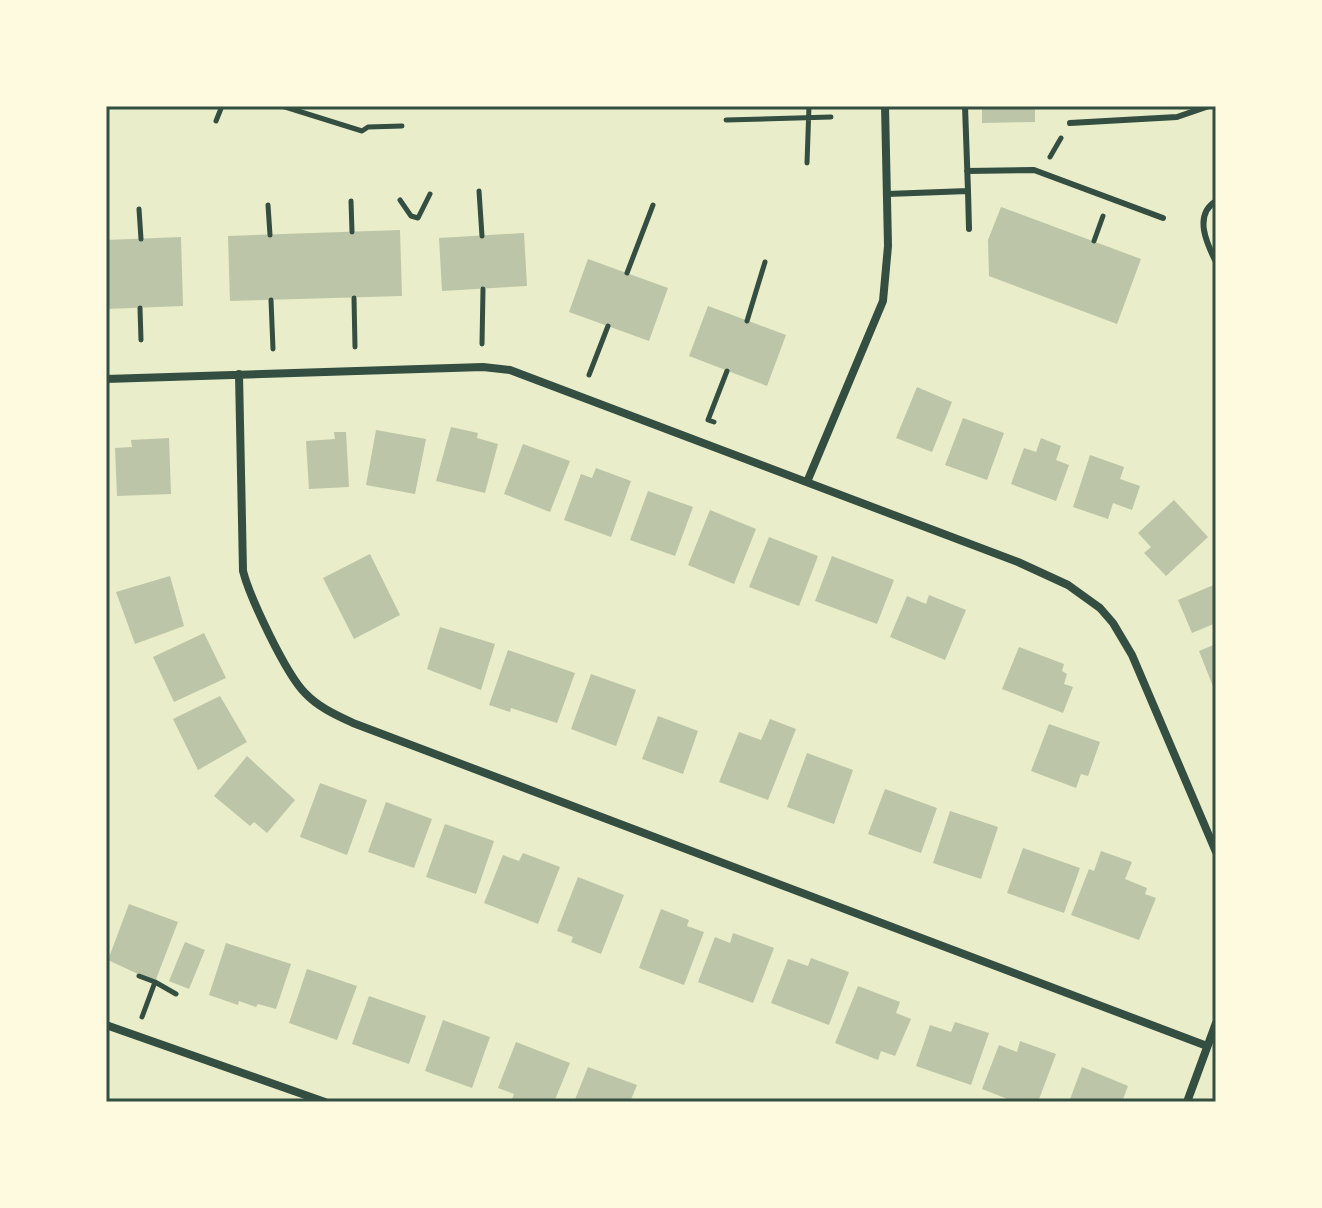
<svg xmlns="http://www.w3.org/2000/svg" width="1322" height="1208" viewBox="0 0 1322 1208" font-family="'Titillium Web',sans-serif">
  <rect width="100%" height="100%" fill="#e9edc9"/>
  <path fill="#bcc5a7" d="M 982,106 L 1035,106 L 1035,122 L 982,123 Z
    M 1001,207 L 1141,259 L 1117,324 L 989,276 L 988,240 Z
    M 400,230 L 402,296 L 230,301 L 228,236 Z
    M 524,233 L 527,286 L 442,291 L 439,238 Z
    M 181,237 L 183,306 L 106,309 L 106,240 Z
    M 588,259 L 668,288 L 649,341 L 569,312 Z
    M 708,306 L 786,335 L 767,386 L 689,356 Z
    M 917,387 L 952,402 L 932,452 L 896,438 Z
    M 963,418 L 1004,433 L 987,480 L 945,465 Z
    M 451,427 L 478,433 L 477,438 L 498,444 L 485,493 L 436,481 Z
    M 376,430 L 426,439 L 415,494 L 366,485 Z
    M 334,432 L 346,432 L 349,487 L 309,489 L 306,441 L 335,439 Z
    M 169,438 L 171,494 L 117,496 L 115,448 L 132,447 L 131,440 Z
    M 1041,438 L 1061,446 L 1056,460 L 1069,465 L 1056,501 L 1011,484 L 1024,448 L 1036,452 Z
    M 523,444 L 570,461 L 550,512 L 504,494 Z
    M 1090,455 L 1124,467 L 1120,479 L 1140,486 L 1132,510 L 1113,503 L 1108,519 L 1073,507 Z
    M 596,468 L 631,481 L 611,537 L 564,520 L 581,474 L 592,478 Z
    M 648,491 L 693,507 L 675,556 L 630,540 Z
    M 1174,500 L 1208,537 L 1166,576 L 1144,553 L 1151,547 L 1138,533 Z
    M 710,510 L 756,529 L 734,584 L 688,565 Z
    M 769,537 L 818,556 L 799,606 L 749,587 Z
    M 370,554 L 400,615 L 354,639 L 323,578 Z
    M 832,556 L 894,580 L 877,624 L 815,601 Z
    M 170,576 L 184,626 L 135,644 L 116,592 Z
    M 1216,584 L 1216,623 L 1192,633 L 1178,600 Z
    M 929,595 L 966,610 L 945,660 L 890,637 L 907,596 L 926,604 Z
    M 440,627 L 495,644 L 481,690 L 427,669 Z
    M 204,633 L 226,678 L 174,702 L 153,657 Z
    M 1216,644 L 1216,694 L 1199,651 Z
    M 1019,647 L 1064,664 L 1062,671 L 1067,674 L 1064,684 L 1073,687 L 1063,713 L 1002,689 Z
    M 508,650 L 575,673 L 557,723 L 511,708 L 510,712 L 489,705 Z
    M 591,674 L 636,690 L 616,746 L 571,729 Z
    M 220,696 L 247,742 L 198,770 L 173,719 Z
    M 658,716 L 698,731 L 683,774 L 642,759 Z
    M 770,719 L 796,729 L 768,800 L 719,782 L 739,732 L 761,740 Z
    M 1049,724 L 1100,742 L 1088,776 L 1081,774 L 1076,788 L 1031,771 Z
    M 807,753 L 853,770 L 834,824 L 787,807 Z
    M 247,756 L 295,800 L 267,833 L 254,822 L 250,826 L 214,796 Z
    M 320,783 L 367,800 L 347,855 L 300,837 Z
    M 885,789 L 937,808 L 921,853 L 868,834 Z
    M 386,802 L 432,819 L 414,868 L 368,852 Z
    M 950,811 L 998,827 L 981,879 L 933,863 Z
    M 445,824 L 494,841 L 476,894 L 426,877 Z
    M 1023,848 L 1080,868 L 1064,913 L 1007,893 Z
    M 1101,851 L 1132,862 L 1125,879 L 1147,888 L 1145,894 L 1156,898 L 1139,940 L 1071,915 L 1089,869 L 1094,871 Z
    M 523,853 L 560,867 L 538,924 L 484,903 L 503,855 L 519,861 Z
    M 578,877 L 624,895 L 601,954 L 571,942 L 573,937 L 557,931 Z
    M 129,904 L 178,922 L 155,982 L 108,960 Z
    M 661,909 L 689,920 L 687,926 L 704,932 L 684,985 L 639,968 Z
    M 733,933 L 774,948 L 753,1003 L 698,982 L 715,937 L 730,943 Z
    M 185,942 L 205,950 L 189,989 L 169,981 Z
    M 226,943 L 291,964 L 276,1009 L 258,1004 L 256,1007 L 239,1001 L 238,1005 L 209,995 Z
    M 811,958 L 849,972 L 829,1025 L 771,1003 L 788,959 L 808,966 Z
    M 307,969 L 357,986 L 337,1040 L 289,1023 Z
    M 858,986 L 900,1002 L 896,1013 L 911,1019 L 895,1056 L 881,1051 L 878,1060 L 835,1043 Z
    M 369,996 L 426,1016 L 409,1064 L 352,1044 Z
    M 443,1020 L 490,1037 L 472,1088 L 425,1071 Z
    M 955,1022 L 989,1033 L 971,1085 L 916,1066 L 930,1025 L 951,1032 Z
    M 1020,1041 L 1056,1054 L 1038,1102 L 1015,1102 L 982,1089 L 999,1045 L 1017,1052 Z
    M 516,1042 L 570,1063 L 554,1102 L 511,1102 L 514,1094 L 498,1088 Z
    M 588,1067 L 637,1085 L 630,1102 L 574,1102 Z
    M 1082,1067 L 1128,1086 L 1122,1102 L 1069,1102 Z"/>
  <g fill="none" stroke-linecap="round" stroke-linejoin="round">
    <path stroke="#344e41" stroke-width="5" d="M 282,106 L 362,131 L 368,127 L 402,126
      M 726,120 L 831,117
      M 216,121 L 222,106
      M 1050,157 L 1061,138
      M 807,163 L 809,106
      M 479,191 L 482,236
      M 400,200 L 411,216 L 418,218 L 430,194
      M 351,201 L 352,232
      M 268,205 L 270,235
      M 139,209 L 141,239
      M 1094,241 L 1103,216
      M 627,273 L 653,205
      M 354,298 L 355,347
      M 271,300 L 273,349
      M 140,308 L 141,340
      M 747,321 L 765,262
      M 482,344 L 483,289
      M 589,375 L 608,326
      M 714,422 L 708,420 L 727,371
      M 139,976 L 155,982 L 142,1017
      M 155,982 L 176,994"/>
    <path stroke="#344e41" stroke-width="6" d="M 1070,123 L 1177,117 L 1209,106
      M 967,171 L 1034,170 L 1163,218
      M 968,191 L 969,229
      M 887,194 L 968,191 L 965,106
      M 1216,201 C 1193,215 1207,244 1216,262"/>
    <path stroke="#344e41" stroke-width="8" d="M 239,374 L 243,571 C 250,598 286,674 305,693 C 318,707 336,715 353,723 L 1207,1046
      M 106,379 L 483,367 L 510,370 L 1018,562 L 1068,585 L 1100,608 L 1113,623 L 1132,655 L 1216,852
      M 807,482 L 883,301 L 888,246 L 885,106
      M 106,1025 L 325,1102
      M 1187,1102 L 1216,1023"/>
  </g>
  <rect width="1322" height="1208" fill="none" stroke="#fefae0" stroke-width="216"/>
  <rect x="108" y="108" width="1106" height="992" fill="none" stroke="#344e41" stroke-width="3"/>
</svg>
